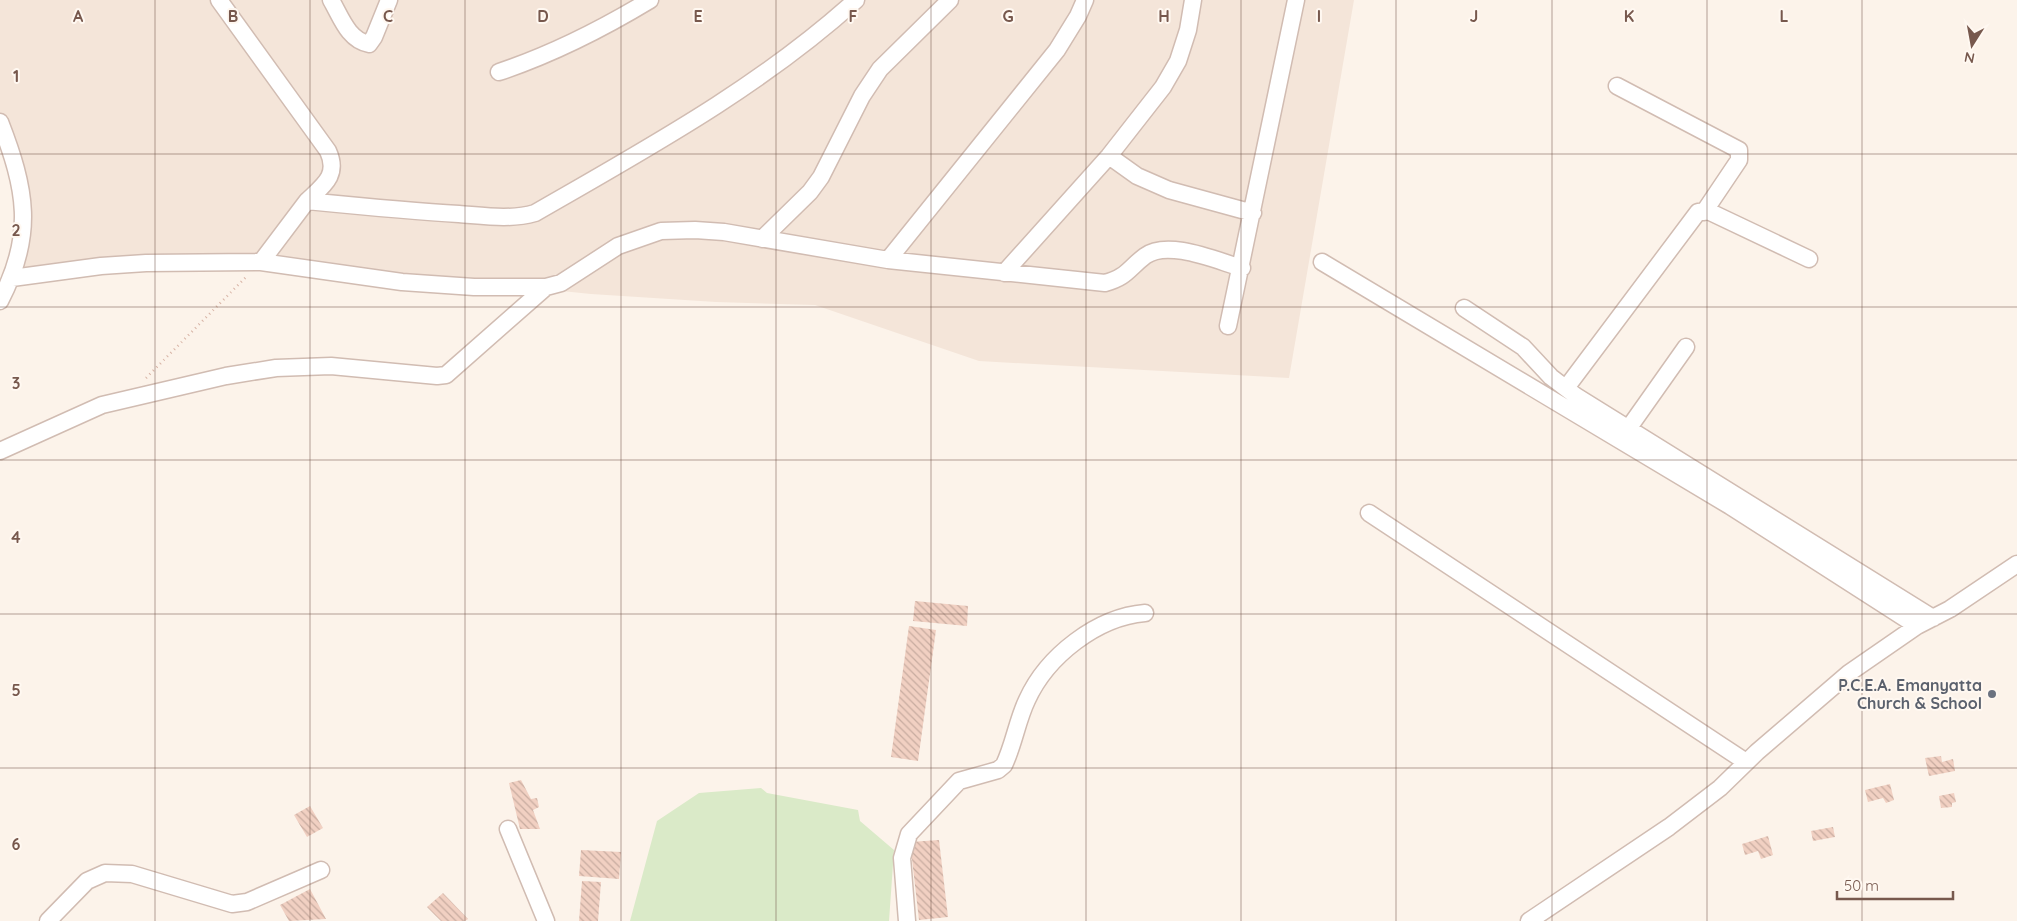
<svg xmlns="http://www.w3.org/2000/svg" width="2017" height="921" viewBox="0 0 2017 921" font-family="Quicksand,sans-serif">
  <defs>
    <pattern id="building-back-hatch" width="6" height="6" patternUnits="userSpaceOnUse" patternTransform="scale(1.25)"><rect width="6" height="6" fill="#f1d0c2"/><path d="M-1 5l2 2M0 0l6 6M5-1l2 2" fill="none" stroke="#c8aca0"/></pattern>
  </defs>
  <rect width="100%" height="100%" fill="#fcf3ea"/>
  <path fill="#f4e5d9" d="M 0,0 L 1354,0 L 1289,378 L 979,361 L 815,305 L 716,302 L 591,294 L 264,261 L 6,273 L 17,240 L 13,192 L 7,155 L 0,139 Z"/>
  <path fill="#daeac8" d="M 761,788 L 767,793 L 858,810 L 860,821 L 894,850 L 889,921 L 630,921 L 657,821 L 699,793 Z"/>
  <path fill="url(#building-back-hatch)" d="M 915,601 L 968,606 L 967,626 L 913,621 Z
    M 909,626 L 936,630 L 918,761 L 891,757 Z
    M 1941,756 L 1942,762 L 1953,759 L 1955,771 L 1929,776 L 1925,758 Z
    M 521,780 L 531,799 L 537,798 L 539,807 L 533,810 L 540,829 L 520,829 L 509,783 Z
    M 1890,784 L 1894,800 L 1886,803 L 1883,798 L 1868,802 L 1865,790 Z
    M 1954,793 L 1956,802 L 1952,803 L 1952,807 L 1941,808 L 1939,796 Z
    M 310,806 L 323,828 L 307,837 L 294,815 Z
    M 1833,827 L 1835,837 L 1813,841 L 1811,831 Z
    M 1768,836 L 1773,855 L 1761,859 L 1758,851 L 1745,855 L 1742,844 Z
    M 939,840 L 948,917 L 919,920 L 910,842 Z
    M 581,850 L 621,852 L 619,879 L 579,876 Z
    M 582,881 L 601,882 L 598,921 L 579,921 Z
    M 310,889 L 326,919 L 289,921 L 280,905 Z
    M 443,893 L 468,919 L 465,921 L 441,921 L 427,907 Z"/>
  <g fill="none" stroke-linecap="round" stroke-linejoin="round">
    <defs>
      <path id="minor" d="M 219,0 L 328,151 C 339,175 324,185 307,201
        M 331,0 C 341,17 348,40 369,44 L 374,37 L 389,0
        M 499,72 C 553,54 602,29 650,0
        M 1617,86 L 1739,150 L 1739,160 L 1704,212
        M 0,122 C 26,189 35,234 0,301
        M 1109,156 L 1137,176 L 1169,190 L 1253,213
        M 762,239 L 810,192 L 821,177 L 862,96 L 880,69 L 950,0
        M 888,260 L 1057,50 L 1078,16 L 1085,0
        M 261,262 L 307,201 C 358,206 408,211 459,214 C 485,216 511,220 535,213 C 646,149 760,87 856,0
        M 1322,262 L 1730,506 L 1917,626
        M 1004,273 L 1109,156 L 1163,87 L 1178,61 L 1188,30 L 1193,0
        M 12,278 L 101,266 L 146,263 L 261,262 L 402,282 L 474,287 L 546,287 L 561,283 L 618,246 L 661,231 L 695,230 L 724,232 L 888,260 L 1105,283 C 1127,277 1128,269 1145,256 C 1168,239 1217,261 1242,268
        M 1464,308 L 1523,347 L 1551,377 L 1576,396 L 1933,618
        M 1228,326 L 1296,0
        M 1566,388 L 1698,212 L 1708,211 L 1809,259
        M 1628,429 L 1686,347
        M 0,451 L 102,405 L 226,376 L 276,368 L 331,366 L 437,376 L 446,375 L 546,287
        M 1369,513 L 1746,762
        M 508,829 L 546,921
        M 48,921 L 87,881 L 105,873 L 132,874 L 232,904 L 247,902 L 321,870
        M 907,921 L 902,858 L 909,834 L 959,781 L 998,770 L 1004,765 C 1014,744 1017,721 1027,700 C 1047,656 1097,617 1145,613
        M 1529,921 L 1669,827 L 1720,788 L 1757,752 L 1849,673 L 1917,626 L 1950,609 L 2017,564"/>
    </defs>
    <use href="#minor" stroke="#d1bcb2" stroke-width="19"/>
    <path stroke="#d7b3a5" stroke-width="2.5" stroke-dasharray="1 4" stroke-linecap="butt" d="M 146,378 L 246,277"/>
    <use href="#minor" stroke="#fff" stroke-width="16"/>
  </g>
  <path fill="none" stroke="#77584d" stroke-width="1" stroke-opacity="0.55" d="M 155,0 L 155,921M 310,0 L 310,921M 465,0 L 465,921M 621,0 L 621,921M 776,0 L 776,921M 931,0 L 931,921M 1086,0 L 1086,921M 1241,0 L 1241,921M 1396,0 L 1396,921M 1552,0 L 1552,921M 1707,0 L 1707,921M 1862,0 L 1862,921M 0,154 L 2017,154M 0,307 L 2017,307M 0,460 L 2017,460M 0,614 L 2017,614M 0,768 L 2017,768"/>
  <circle fill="#6b7280" stroke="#fff8f1" stroke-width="2" cx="1992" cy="694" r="5"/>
  <g text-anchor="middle" stroke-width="4" stroke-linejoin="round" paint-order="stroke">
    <g font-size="16" font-weight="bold" fill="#5b616d" stroke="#fff8f1" text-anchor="end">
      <text x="1982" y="691">P.C.E.A. Emanyatta<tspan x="1982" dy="18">Church &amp; School</tspan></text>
    </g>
  </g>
  <g font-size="16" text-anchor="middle" font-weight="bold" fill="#77584d" stroke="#fff8f1" stroke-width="4" stroke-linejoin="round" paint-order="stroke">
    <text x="78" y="22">A</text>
    <text x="233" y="22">B</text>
    <text x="388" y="22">C</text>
    <text x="543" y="22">D</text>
    <text x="698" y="22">E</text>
    <text x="853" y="22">F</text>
    <text x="1008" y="22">G</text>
    <text x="1164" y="22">H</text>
    <text x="1319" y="22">I</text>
    <text x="1474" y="22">J</text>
    <text x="1629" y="22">K</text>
    <text x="1784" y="22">L</text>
    <text x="16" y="82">1</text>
    <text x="16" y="236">2</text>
    <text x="16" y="389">3</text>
    <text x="16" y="543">4</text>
    <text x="16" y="696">5</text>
    <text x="16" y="850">6</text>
  </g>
  <g transform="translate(1972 45) rotate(191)" stroke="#fff8f1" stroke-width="4" paint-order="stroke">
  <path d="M0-4L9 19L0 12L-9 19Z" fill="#77584d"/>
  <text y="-8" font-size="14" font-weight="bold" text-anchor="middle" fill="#77584d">N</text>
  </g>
  <path d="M1837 891v8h116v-8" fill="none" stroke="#77584d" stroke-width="2.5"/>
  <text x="1844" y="891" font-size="15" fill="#77584d" stroke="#fff8f1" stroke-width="4" paint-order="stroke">50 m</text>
</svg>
